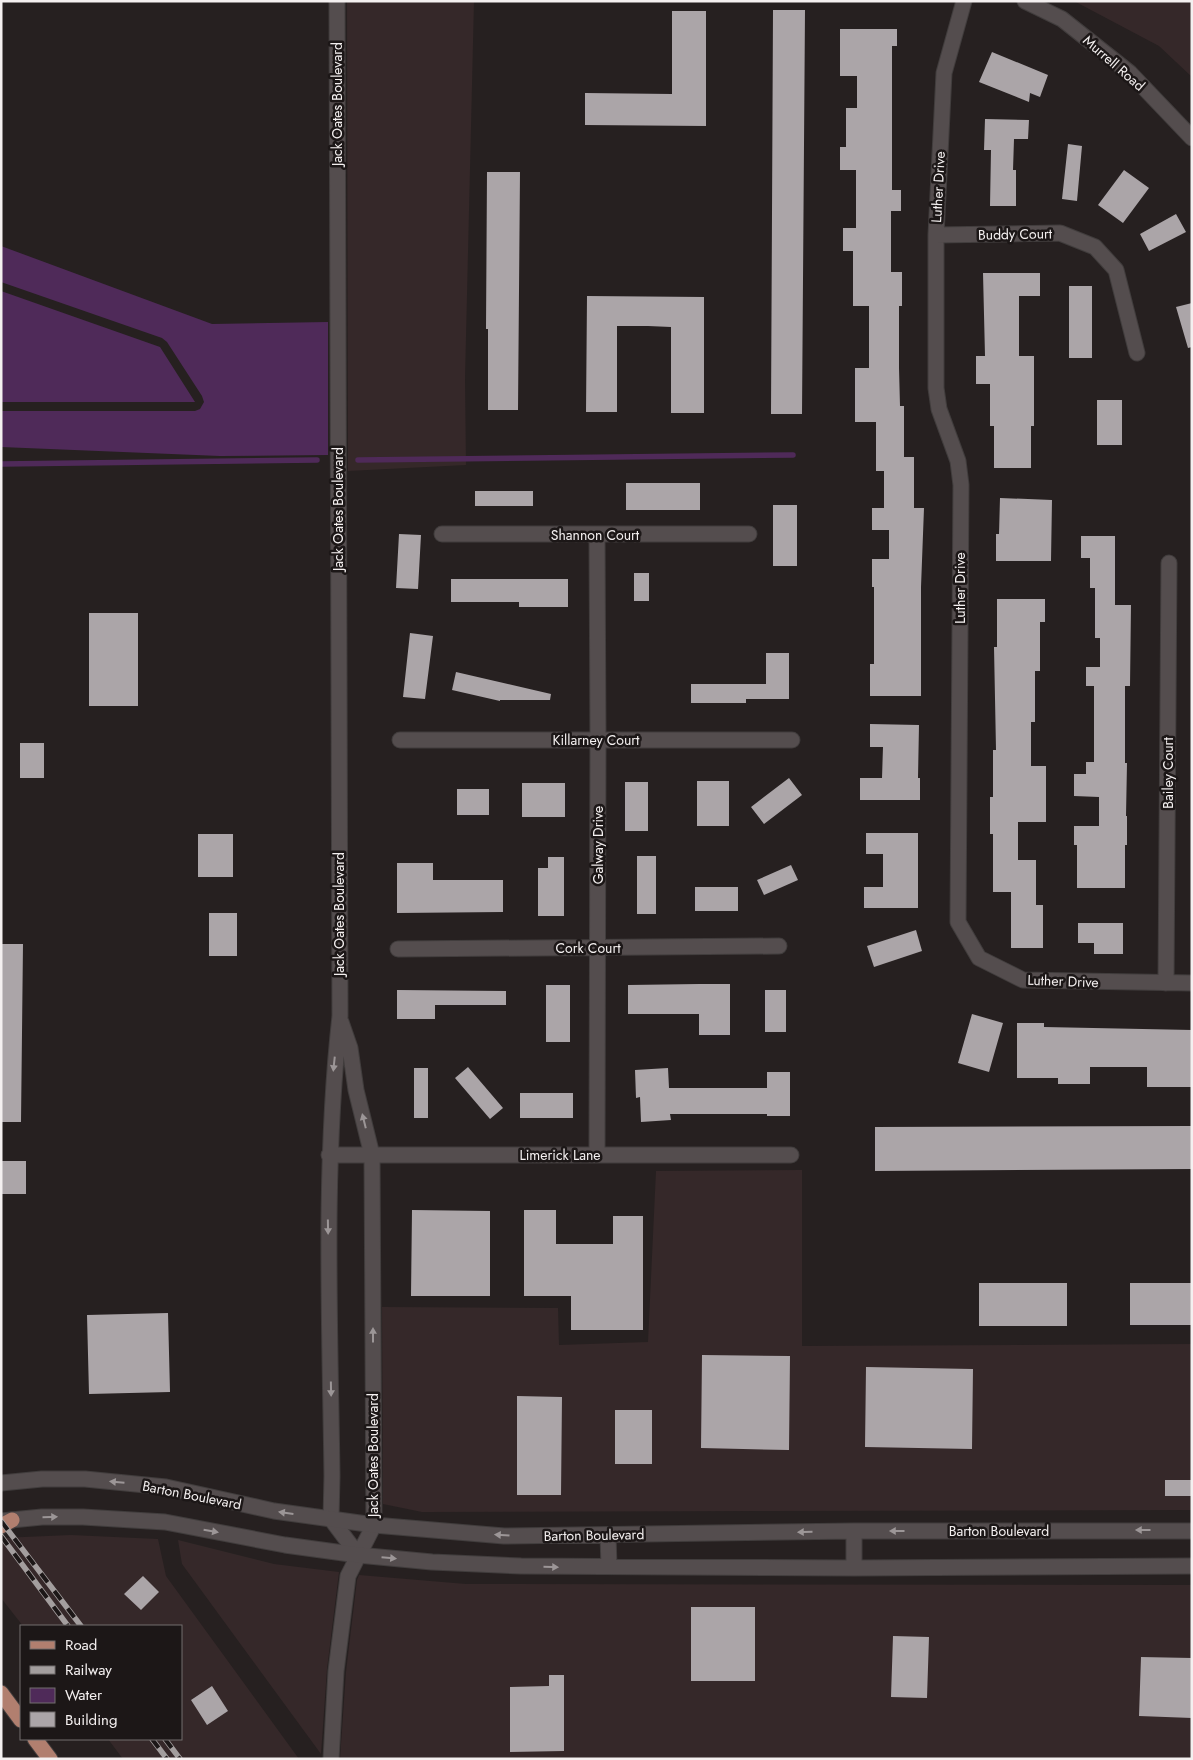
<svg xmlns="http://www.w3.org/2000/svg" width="1193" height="1760" viewBox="0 0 1193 1760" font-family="Jost,sans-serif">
  <rect width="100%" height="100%" fill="#262020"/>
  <path fill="#352829" d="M 347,1 L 474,1 L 465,379 L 466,465 L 348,471 Z
    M 1074,1 L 1192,1 L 1192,77 L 1159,46 Z
    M 802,1170 L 802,1346 L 1192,1344 L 1192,1510 L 422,1512 L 383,1504 L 382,1307 L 558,1308 L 559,1345 L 648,1342 L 656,1171 Z
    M 71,1535 L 158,1539 L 166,1576 L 299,1759 L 123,1759 L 108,1739 L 181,1739 L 181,1626 L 23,1626 L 1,1598 L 1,1538 Z
    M 178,1540 L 274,1564 L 339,1572 L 327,1669 L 321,1754 L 182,1564 Z
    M 359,1575 L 466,1584 L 1192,1585 L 1192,1759 L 340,1759 L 346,1672 L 357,1580 Z"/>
  <path fill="#4f2a59" d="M 1,246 L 212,324 L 328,322 L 328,455 L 220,456 L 1,447 L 1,411 L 195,411 L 200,409 L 204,402 L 202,396 L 167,342 L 162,338 L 1,282 Z
    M 1,291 L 160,347 L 195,402 L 1,402 Z"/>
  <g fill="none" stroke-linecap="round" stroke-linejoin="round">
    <path stroke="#4f2a59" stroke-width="5.5" d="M 358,460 L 793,455
      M 1,464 L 317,460"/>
  </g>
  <path fill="#aba5a8" d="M 773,10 L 805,10 L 802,414 L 771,414 Z
    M 672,11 L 706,11 L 706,126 L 585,125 L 585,93 L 672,94 Z
    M 840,29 L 897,29 L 897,46 L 892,46 L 892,190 L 901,190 L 901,211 L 891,211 L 891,272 L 902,272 L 902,306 L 899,306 L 899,368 L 900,406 L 904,406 L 904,457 L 914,457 L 914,508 L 924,508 L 921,587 L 921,696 L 870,696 L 870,664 L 874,664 L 874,587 L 872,587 L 872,559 L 889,559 L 889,530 L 872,530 L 872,508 L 884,508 L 884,471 L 876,471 L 876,422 L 855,422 L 855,368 L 869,368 L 869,306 L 853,306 L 853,251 L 843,251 L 843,228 L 856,228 L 856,170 L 840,170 L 840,147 L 846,147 L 846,108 L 857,108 L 857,76 L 840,76 Z
    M 992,52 L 1048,75 L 1040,97 L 1030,93 L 1029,102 L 979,82 Z
    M 985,119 L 1029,120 L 1028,139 L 1014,139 L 1013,170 L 1016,170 L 1016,206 L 990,206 L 991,150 L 984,150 Z
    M 1068,144 L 1082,146 L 1077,201 L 1062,199 Z
    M 1124,170 L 1149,188 L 1123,223 L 1098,205 Z
    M 487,172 L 520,172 L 518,410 L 488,410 L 488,329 L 486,329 Z
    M 1176,214 L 1186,232 L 1149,251 L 1140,234 Z
    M 983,273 L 1040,273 L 1040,296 L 1019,296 L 1019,356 L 1034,356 L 1034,426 L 1031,426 L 1031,468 L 994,468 L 994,426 L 990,426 L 990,384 L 976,384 L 976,356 L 985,356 Z
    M 1069,286 L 1092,286 L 1092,358 L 1069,358 Z
    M 587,296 L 704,297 L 704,413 L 671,413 L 671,327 L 648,326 L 617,326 L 617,412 L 586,412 Z
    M 1192,303 L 1192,347 L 1188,348 L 1176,307 Z
    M 1097,400 L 1122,400 L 1122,445 L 1097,445 Z
    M 626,483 L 700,483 L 700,510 L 626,510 Z
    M 475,491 L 533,491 L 533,506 L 475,506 Z
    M 1000,498 L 1052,500 L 1051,561 L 996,561 L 996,534 L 999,534 Z
    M 773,505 L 797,505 L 797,566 L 773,566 Z
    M 399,534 L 421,535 L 418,589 L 396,588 Z
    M 1081,536 L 1115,536 L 1115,605 L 1131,605 L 1130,686 L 1125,686 L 1125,763 L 1127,763 L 1126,816 L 1127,816 L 1127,845 L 1125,845 L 1125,888 L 1077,888 L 1077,845 L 1074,845 L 1074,826 L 1099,826 L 1099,797 L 1074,796 L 1074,774 L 1086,774 L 1086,762 L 1094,762 L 1094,686 L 1086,686 L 1086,667 L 1100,667 L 1100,638 L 1095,638 L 1095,588 L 1090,588 L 1090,558 L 1081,558 Z
    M 634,573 L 649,573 L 649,601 L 634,601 Z
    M 451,579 L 568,579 L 568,607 L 519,607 L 519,602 L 451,602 Z
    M 997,599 L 1045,599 L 1045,622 L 1040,622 L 1040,671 L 1035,671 L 1035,722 L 1031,722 L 1031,766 L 1046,766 L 1046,822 L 1018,822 L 1018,860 L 1036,860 L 1036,905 L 1043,905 L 1043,948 L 1011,948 L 1011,892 L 993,892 L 993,834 L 990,834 L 990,797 L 993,797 L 993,750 L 996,750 L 994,647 L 997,647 Z
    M 89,613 L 138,613 L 138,706 L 89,706 Z
    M 410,633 L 433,636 L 425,699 L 403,697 Z
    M 766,653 L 789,653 L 789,699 L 746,699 L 746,703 L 691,703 L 691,684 L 766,684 Z
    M 456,672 L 551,694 L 550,700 L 500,700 L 500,701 L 452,690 Z
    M 870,724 L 919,725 L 918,778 L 920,778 L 920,800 L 860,800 L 860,778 L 882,778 L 883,747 L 870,747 Z
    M 20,743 L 44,743 L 44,778 L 20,778 Z
    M 789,778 L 802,795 L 764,824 L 751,807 Z
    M 697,781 L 729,781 L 729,826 L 697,826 Z
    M 625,782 L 648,782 L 648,831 L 625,831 Z
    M 522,783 L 565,783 L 565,817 L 522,817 Z
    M 457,789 L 489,789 L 489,815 L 457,815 Z
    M 866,833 L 918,833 L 918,908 L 864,908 L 864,887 L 883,887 L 883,854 L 866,854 Z
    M 198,834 L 233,834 L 233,877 L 198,877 Z
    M 637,856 L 656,856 L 656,914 L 637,914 Z
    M 548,857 L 564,857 L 564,916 L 538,916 L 538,868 L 548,868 Z
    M 397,863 L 433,863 L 433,880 L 503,880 L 503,912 L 397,913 Z
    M 791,865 L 798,880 L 764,895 L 757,880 Z
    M 695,887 L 738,887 L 738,911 L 695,911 Z
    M 209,913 L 237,913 L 237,956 L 209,956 Z
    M 1078,923 L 1123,923 L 1123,954 L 1094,954 L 1094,943 L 1078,943 Z
    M 916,930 L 922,951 L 874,967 L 867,946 Z
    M 1,944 L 23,944 L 21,1122 L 1,1122 Z
    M 699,984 L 730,984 L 730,1035 L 699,1035 L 699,1014 L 628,1014 L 628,985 Z
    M 546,985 L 570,985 L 570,1042 L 546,1042 Z
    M 397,990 L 506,991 L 506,1005 L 435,1005 L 435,1019 L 397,1019 Z
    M 765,990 L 786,990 L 786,1032 L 765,1032 Z
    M 972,1014 L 1003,1023 L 989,1072 L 958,1063 Z
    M 1017,1023 L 1044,1023 L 1044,1027 L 1192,1030 L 1192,1087 L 1147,1087 L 1147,1067 L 1090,1067 L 1090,1084 L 1058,1084 L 1058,1078 L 1017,1078 Z
    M 468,1067 L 503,1108 L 490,1119 L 455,1078 Z
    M 414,1068 L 428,1068 L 428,1118 L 414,1118 Z
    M 668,1068 L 669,1088 L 767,1088 L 767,1072 L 790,1072 L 790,1116 L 767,1116 L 767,1114 L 670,1114 L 671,1120 L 641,1122 L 640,1097 L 636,1098 L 635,1070 Z
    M 520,1093 L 573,1093 L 573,1118 L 520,1118 Z
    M 1192,1126 L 1192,1169 L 875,1171 L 875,1127 Z
    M 1,1161 L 26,1161 L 26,1194 L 1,1194 Z
    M 412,1210 L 490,1211 L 490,1296 L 411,1296 Z
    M 524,1210 L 556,1210 L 556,1244 L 613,1244 L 613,1216 L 643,1216 L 643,1330 L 571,1330 L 571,1296 L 524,1296 Z
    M 979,1283 L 1067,1283 L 1067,1326 L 979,1326 Z
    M 1130,1283 L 1192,1283 L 1192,1325 L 1130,1325 Z
    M 168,1313 L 170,1392 L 89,1394 L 87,1315 Z
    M 702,1355 L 790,1356 L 789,1450 L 701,1448 Z
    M 866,1367 L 973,1369 L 972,1449 L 865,1447 Z
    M 517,1396 L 562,1397 L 561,1495 L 517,1495 Z
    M 615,1410 L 652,1410 L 652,1464 L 615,1464 Z
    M 1165,1480 L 1192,1480 L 1192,1496 L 1165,1496 Z
    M 143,1576 L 159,1592 L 141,1610 L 124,1594 Z
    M 691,1607 L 755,1607 L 755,1681 L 691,1681 Z
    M 893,1636 L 929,1637 L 927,1698 L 891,1697 Z
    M 1141,1657 L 1192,1658 L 1192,1718 L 1139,1716 Z
    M 549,1675 L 564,1675 L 564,1751 L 510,1752 L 510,1687 L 549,1686 Z
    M 212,1686 L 228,1711 L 207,1725 L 191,1700 Z"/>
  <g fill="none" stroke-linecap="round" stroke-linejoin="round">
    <defs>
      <path id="street" d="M 337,1 L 340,1016 C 323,1169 330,1323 332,1476 L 331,1519 L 358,1555
        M 964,1 L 944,73 L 936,235 L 936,388 L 939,409 L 958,461 L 961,485 L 958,922 L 979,958 L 1023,980 L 1192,983
        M 936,235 L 1060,233 L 1095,247 L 1116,270 L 1137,353
        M 442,534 L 749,534
        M 597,535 L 598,740 L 597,1155
        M 400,740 L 792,740
        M 398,949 L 779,946
        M 1166,983 L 1169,563
        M 329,1155 L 791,1155
        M 331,1759 L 336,1671 L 348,1576 L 374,1525 L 372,1155 L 356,1090 L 350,1048 L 341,1022"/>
      <path id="secondary" d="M 1025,1 L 1062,19 L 1130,73 L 1192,138
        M 1,1483 L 42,1479 L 85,1479 L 166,1487 L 274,1511 L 374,1525 L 504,1536 L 854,1531 L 1192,1531
        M 1,1521 L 42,1517 L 83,1517 L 165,1522 L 285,1545 L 358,1555 L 432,1562 L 521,1566 L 854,1568 L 1192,1566
        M 854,1531 L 854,1568
        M 608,1535 L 609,1567"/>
      <path id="primary" d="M 1,1526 L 12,1520
        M 1,1693 L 21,1720
        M 35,1739 L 50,1759"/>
    </defs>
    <use href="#street" stroke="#413d3d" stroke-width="17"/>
    <use href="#secondary" stroke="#413d3d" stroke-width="17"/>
    <use href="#primary" stroke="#413d3d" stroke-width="17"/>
    <use href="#street" stroke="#544d4e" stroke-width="15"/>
    <use href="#secondary" stroke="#544d4e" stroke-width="15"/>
    <use href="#primary" stroke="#b17f6f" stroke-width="15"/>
    <defs>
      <path id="rail" d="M 1,1521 L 81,1626
        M 1,1536 L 68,1626
        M 152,1739 L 167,1759
        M 165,1739 L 180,1759"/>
    </defs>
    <use href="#rail" stroke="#a39e9e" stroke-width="5.5"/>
    <use href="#rail" stroke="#1c1717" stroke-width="4" stroke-dasharray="11" stroke-linecap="butt"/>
  </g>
  <defs><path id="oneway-solid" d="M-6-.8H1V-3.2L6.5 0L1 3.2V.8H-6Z" transform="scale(1.25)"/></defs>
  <g fill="#9c9697">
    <use href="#oneway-solid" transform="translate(334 1064) rotate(96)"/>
    <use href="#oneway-solid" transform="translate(364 1121) rotate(-104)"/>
    <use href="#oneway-solid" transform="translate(328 1227) rotate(89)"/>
    <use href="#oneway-solid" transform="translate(373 1335) rotate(-90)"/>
    <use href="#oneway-solid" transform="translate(331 1389) rotate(89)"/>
    <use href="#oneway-solid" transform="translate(117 1482) rotate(-175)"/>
    <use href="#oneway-solid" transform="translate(286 1513) rotate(-172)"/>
    <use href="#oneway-solid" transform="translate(50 1517) rotate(-1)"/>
    <use href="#oneway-solid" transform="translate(1143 1530) rotate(-180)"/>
    <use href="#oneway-solid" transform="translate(211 1531) rotate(10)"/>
    <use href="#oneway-solid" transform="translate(897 1531) rotate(180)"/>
    <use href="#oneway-solid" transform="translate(805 1532) rotate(179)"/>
    <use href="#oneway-solid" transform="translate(502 1535) rotate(-177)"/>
    <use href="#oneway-solid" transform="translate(389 1558) rotate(5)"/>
    <use href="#oneway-solid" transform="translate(551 1567) rotate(1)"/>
  </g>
  <g text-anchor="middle" stroke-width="5" stroke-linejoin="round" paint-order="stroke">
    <g font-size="14" fill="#f4f0f0" stroke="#1c1717">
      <text transform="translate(1114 63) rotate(41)" y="5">Murrell Road</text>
      <text transform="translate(337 104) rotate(-90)" y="5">Jack Oates Boulevard</text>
      <text transform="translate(938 187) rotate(-87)" y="5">Luther Drive</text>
      <text transform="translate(1015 234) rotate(-1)" y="5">Buddy Court</text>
      <text transform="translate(338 509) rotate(-90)" y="5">Jack Oates Boulevard</text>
      <text x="595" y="540">Shannon Court</text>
      <text transform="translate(960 588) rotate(-90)" y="5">Luther Drive</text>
      <text x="596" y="745">Killarney Court</text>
      <text transform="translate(1168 773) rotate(-90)" y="5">Bailey Court</text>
      <text transform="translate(598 845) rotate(-90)" y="5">Galway Drive</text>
      <text transform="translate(339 914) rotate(-90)" y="5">Jack Oates Boulevard</text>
      <text x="588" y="953">Cork Court</text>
      <text transform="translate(1063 981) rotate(2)" y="5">Luther Drive</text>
      <text x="560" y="1160">Limerick Lane</text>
      <text transform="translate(373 1455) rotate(-90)" y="5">Jack Oates Boulevard</text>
      <text transform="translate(192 1495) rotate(11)" y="5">Barton Boulevard</text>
      <text x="999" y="1536">Barton Boulevard</text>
      <text transform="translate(594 1535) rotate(-1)" y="5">Barton Boulevard</text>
    </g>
  </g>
  <rect width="1193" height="1760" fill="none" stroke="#f4f0f0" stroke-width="5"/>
  <rect x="20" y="1625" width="162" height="115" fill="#1c1717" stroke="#726e6e"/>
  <rect x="30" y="1641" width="25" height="8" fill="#b17f6f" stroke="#726e6e"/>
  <text x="65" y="1650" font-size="15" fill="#f4f0f0">Road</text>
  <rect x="30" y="1666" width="25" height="8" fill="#a39e9e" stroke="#726e6e"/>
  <text x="65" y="1675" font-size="15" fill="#f4f0f0">Railway</text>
  <rect x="30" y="1688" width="25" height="15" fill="#4f2a59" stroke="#726e6e"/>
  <text x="65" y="1700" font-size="15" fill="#f4f0f0">Water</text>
  <rect x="30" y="1712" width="25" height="15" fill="#aba5a8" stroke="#726e6e"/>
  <text x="65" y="1725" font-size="15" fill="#f4f0f0">Building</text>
</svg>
